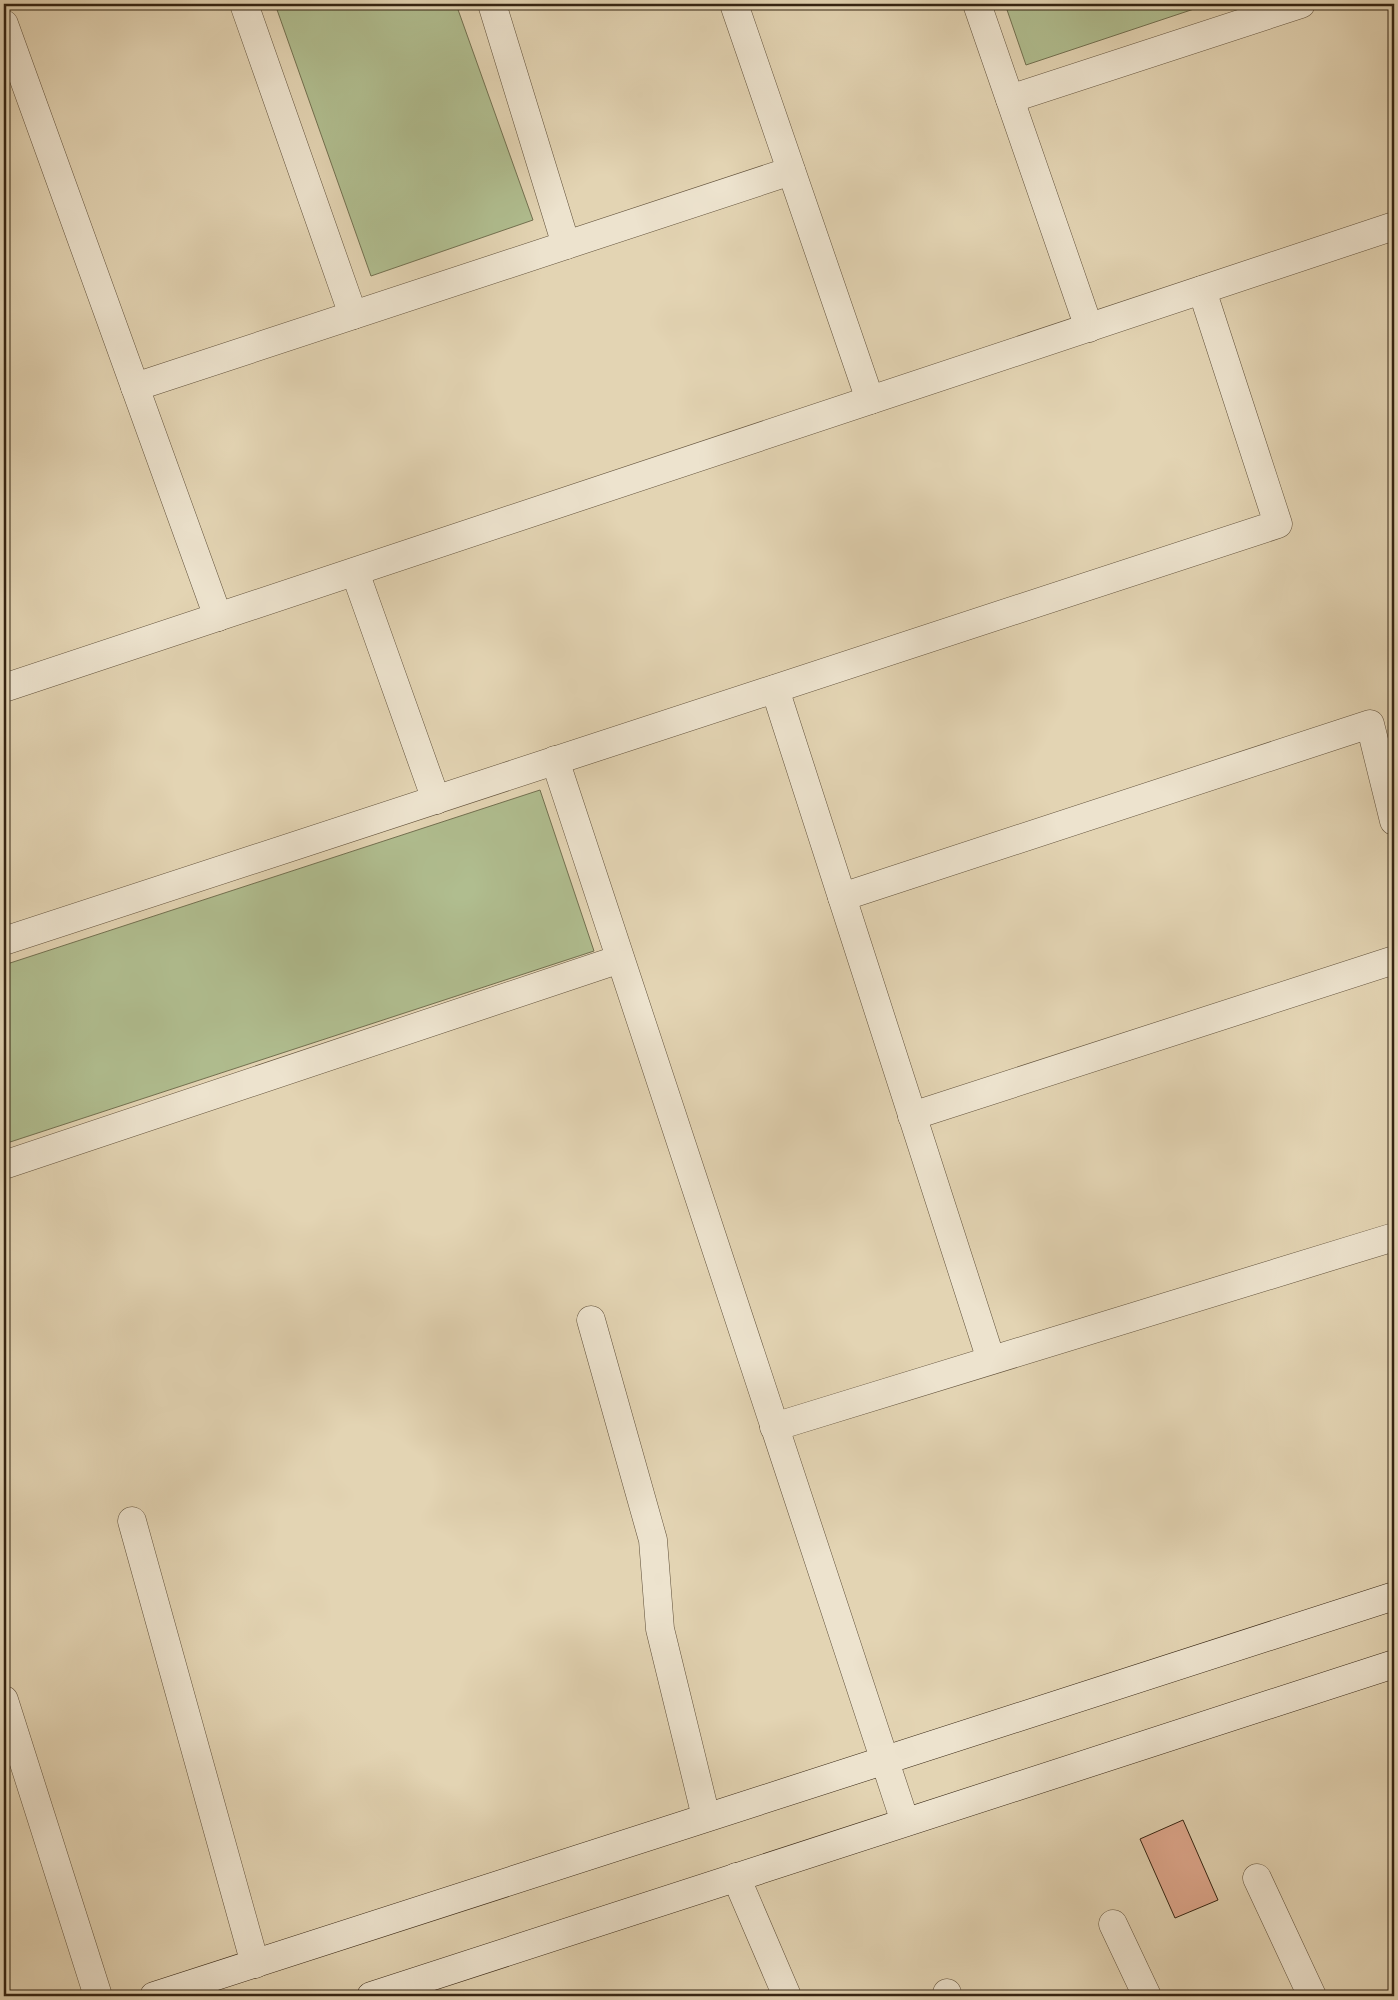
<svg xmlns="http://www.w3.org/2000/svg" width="1398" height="2000" font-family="'IM FELL Double Pica',serif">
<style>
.green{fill:#b0bd8f;stroke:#727050}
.building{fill:#e0a98f;stroke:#352412}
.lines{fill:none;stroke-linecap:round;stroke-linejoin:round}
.street-casing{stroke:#60503a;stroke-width:29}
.secondary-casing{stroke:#352412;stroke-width:29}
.street{stroke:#ede3ce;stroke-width:28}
.secondary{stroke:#ede3ce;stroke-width:28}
</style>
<rect width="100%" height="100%" fill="#e3d4b3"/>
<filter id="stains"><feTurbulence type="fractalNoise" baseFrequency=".004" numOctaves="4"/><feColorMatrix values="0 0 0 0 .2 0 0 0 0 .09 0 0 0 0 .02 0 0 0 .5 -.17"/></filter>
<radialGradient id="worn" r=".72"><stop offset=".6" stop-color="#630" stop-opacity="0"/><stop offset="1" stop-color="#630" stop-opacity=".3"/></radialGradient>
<g class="green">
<path d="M275,4H456L533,220L371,276Z"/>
<path d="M1005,4H1209L1026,65Z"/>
<path d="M540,790L594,951L4,1144V965Z"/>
</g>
<path class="building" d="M1183,1820L1218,1900L1175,1918L1140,1839Z"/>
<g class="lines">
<defs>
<g id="street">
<path d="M244,4L353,315"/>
<path d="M492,4L566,245"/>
<path d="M734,4L870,400"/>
<path d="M977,4L1089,328"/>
<path d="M4,24L218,617"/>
<path d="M1010,99L1301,4"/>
<path d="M135,387L791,171"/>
<path d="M355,572L436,800"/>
<path d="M4,688L1394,226"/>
<path d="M775,689L991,1360"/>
<path d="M555,760L905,1822"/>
<path d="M842,897L1370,724L1394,821"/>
<path d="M4,941L1278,524L1202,290"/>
<path d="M912,1116L1394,960"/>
<path d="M4,1165L620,959"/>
<path d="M591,1320L653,1540L660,1629L706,1817"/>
<path d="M774,1427L1394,1237"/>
<path d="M132,1521L255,1964"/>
<path d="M4,1700L98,1996"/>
<path d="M736,1877L787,1996"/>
<path d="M1257,1878L1312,1996"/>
<path d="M1113,1924L1147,1996"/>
<path d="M947,1993L948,1996"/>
</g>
<g id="secondary">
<path d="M154,1996L1394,1596"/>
<path d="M371,1996L1394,1664"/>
</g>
</defs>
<use href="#street" class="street-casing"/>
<use href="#secondary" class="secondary-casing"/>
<use href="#street" class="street"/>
<use href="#secondary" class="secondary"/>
</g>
<rect width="1398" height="2000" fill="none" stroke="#e3d4b3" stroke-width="20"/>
<rect x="5" y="5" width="1388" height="1990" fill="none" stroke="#352412" stroke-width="2.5"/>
<rect x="10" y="10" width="1378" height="1980" fill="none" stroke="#352412"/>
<rect width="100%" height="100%" filter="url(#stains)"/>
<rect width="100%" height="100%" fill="url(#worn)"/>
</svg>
